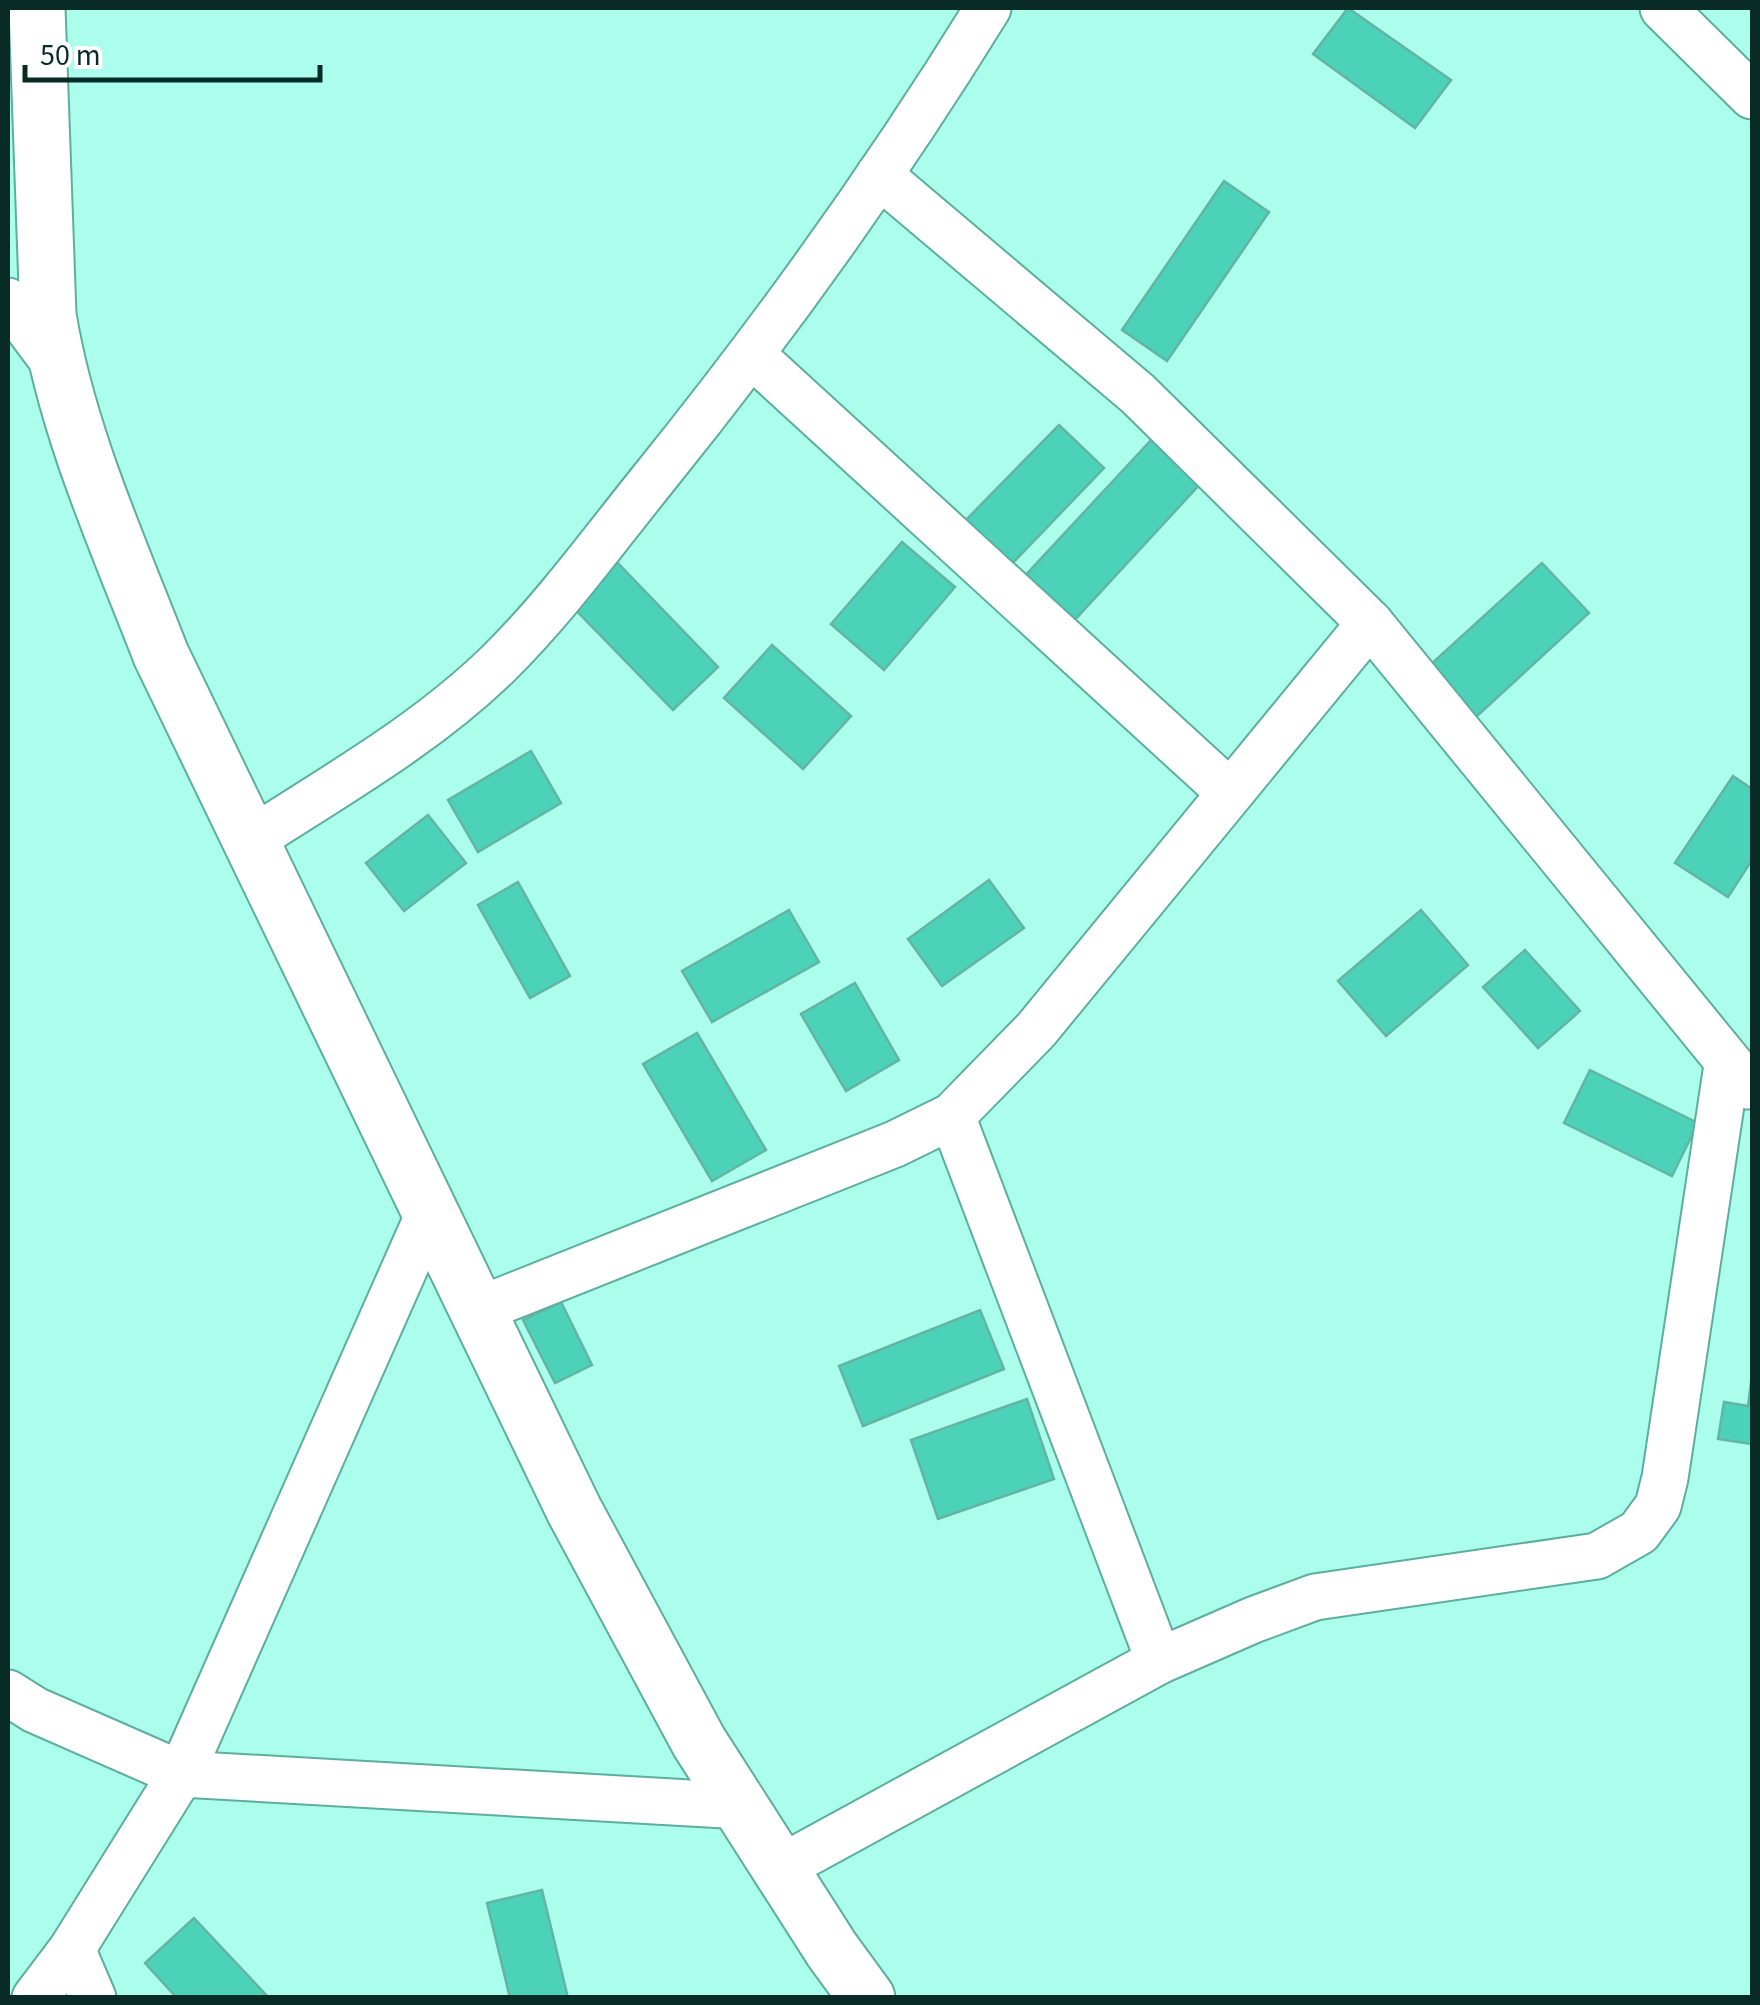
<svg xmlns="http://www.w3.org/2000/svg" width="1760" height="2005" font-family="'Source Sans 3',sans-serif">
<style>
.building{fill:#4dd2ba;stroke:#63b4a3;stroke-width:2.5}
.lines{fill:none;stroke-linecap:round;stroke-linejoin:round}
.minor-casing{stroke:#5dae9d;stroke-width:49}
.tertiary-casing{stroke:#5dae9d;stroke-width:59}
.minor{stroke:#fff;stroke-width:45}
.tertiary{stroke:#fff;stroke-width:55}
</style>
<rect width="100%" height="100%" fill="#acfeec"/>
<g class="building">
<path d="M1348,8L1451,80L1415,128L1313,54Z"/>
<path d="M1224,181L1269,212L1167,361L1122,330Z"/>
<path d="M1059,425L1104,468L1008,568L962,524Z"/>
<path d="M1153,438L1202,482L1071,624L1022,579Z"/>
<path d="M902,542L955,587L884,670L831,624Z"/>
<path d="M613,558L718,667L673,710L567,601Z"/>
<path d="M1542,563L1589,613L1476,717L1429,666Z"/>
<path d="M772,645L851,716L803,769L724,698Z"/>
<path d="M531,751L561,803L478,852L448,800Z"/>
<path d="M1733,776L1752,789V860L1728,897L1675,863Z"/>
<path d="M428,815L466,863L404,911L366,863Z"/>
<path d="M989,880L1024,928L942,986L908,939Z"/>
<path d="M518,882L570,976L530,998L478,905Z"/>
<path d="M789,910L819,962L712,1022L682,971Z"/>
<path d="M1421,910L1468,965L1386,1036L1338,981Z"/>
<path d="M1525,950L1580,1011L1538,1048L1483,987Z"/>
<path d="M855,983L899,1060L846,1091L801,1014Z"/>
<path d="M697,1033L766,1150L712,1181L643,1064Z"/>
<path d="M1590,1070L1698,1123L1672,1176L1564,1123Z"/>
<path d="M561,1302L592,1365L555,1383L523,1320Z"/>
<path d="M980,1310L1004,1369L863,1426L839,1366Z"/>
<path d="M1752,1375V1444L1718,1439L1724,1402L1748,1406Z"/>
<path d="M1027,1399L1054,1479L938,1519L911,1440Z"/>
<path d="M542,1890L568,1998H510L487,1903Z"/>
<path d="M194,1918L269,1998H177L145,1963Z"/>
</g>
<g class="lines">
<defs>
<g id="minor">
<path d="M1663,8L1752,96"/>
<path d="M879,175L1138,394L1370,623L1748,1086"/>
<path d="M8,301L56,365"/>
<path d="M752,355L1228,791"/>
<path d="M251,840C336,785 425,735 498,664C555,608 604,540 654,478C775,328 887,172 988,8"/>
<path d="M952,1116L1159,1661"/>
<path d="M478,1310L895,1144L952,1116L1036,1030L1370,623"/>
<path d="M8,1693L35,1710L181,1774L743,1806"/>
<path d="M782,1867L1159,1661L1253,1620L1315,1597L1597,1556L1639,1532L1658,1506L1665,1478L1727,1065"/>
<path d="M72,1949L93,1998"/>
<path d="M35,1998L72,1949L181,1774L430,1211"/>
</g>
<path id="tertiary" d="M37,8L48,315C67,432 118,544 161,655L574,1510L699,1742L832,1950L867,1998"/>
</defs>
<use href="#minor" class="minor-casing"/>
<use href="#tertiary" class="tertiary-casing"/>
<use href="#minor" class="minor"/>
<use href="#tertiary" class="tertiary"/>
</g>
<rect width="1760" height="2005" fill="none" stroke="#082c25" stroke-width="20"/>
<path d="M25 65v15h295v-15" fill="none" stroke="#082c25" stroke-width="5"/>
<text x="40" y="65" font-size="30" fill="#082c25" stroke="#ffffff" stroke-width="8" paint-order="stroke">50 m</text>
</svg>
